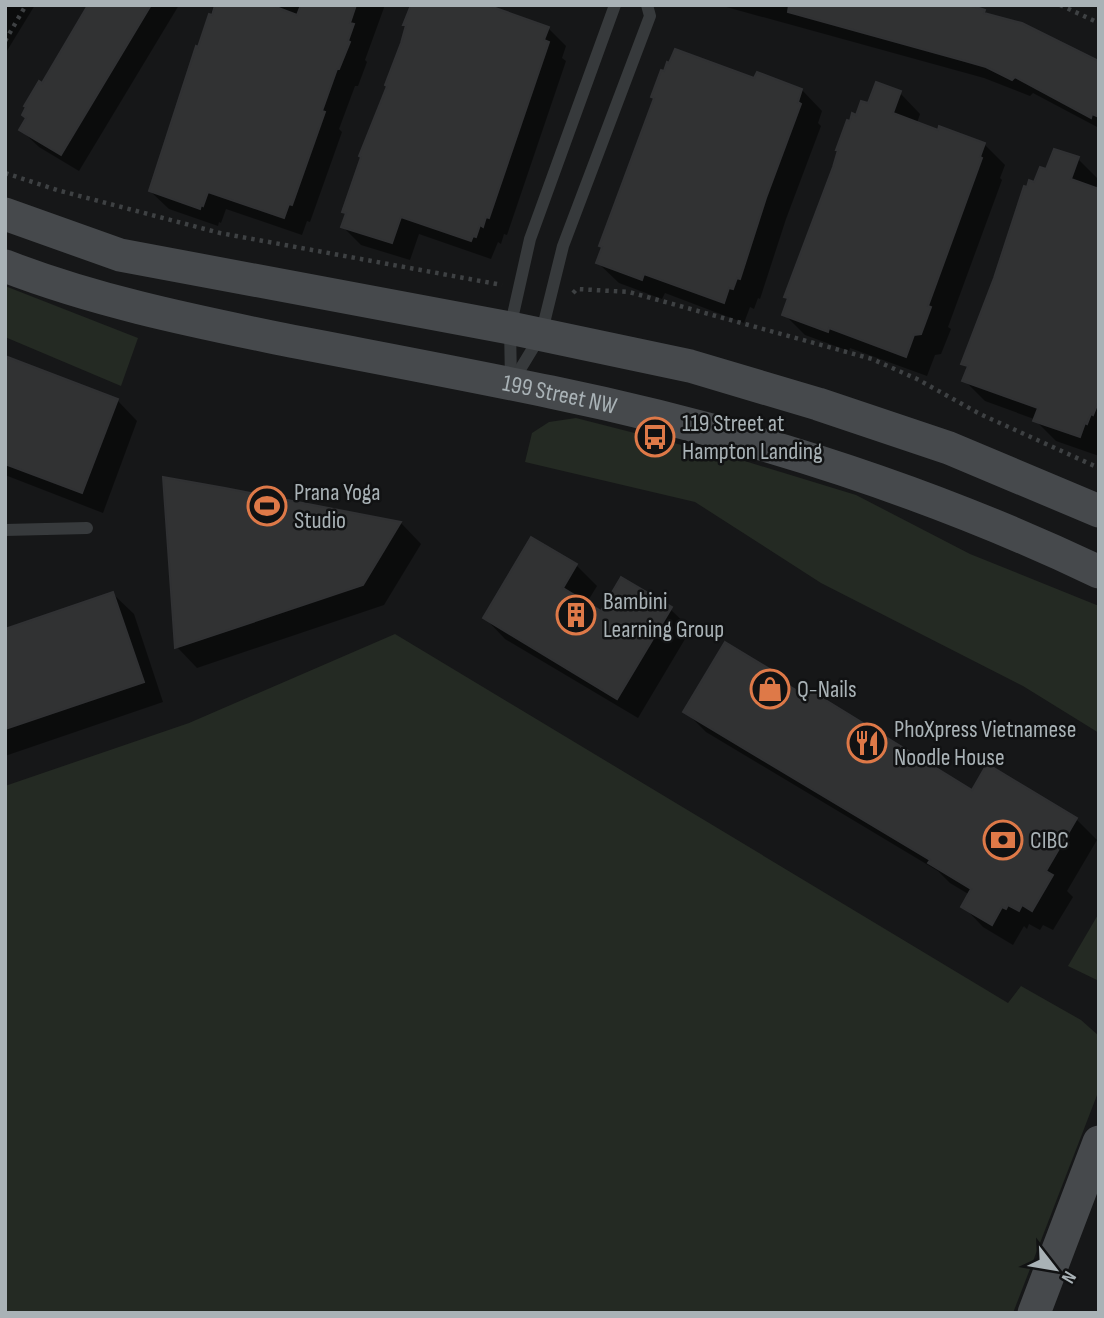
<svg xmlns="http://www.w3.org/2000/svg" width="1104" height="1318" font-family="'Sofia Sans Condensed',sans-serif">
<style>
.green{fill:#242a23}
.shadow{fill:#0007}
.building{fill:#313233;stroke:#303133;stroke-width:2}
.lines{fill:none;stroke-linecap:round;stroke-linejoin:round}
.path{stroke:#3e4143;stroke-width:4.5;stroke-dasharray:3.5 5;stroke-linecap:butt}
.service{stroke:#373a3c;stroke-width:12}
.secondary{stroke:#46494c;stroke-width:33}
.labels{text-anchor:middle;stroke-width:5;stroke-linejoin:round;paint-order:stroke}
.street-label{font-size:24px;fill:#a9b2b6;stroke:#111213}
.poi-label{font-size:24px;fill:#a9b2b6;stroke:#111213;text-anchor:start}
</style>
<rect width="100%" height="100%" fill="#161718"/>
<g class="green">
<path d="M5,286L138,338L121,386L5,337Z"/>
<path d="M576,418L748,462L856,495L970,554L1099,606V733L1023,686L821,583L695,502L525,462L532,433L549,422Z"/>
<path d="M395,634L1008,1003L1021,986L1081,1020L1099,1036V1090L1013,1313H5V786L189,723Z"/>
<path d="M1099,913V981L1068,966Z"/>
</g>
<g class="shadow">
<path d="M5,5H35L5,54Z"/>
<path d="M90,5H179L79,171L39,147L21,130L42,85Z"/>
<path d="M214,5H385L365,60L367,62L358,86H355L339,129L342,132L310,222L307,221L302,235L226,209L221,223L219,222L218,226L169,209L150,191L167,136Z"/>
<path d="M719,5H963L984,11L990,17L1099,63V128L1033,93L1030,96L984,78Z"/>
<path d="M548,28L566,46L562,58L566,61L507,235L504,234L501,244L498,242L491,259L419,234L410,260L361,245L343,227L347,215L344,212L363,158L361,156L369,130L372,131Z"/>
<path d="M756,81L802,90L822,111L818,123L821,126L786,219L760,299L758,298L754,309L750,307L744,323L665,293L662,299L619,283L598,263Z"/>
<path d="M900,93L920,114L917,123L984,144L1005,165L1000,178L1002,180L948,327L951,329L941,354L935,355L927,376L850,348L849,351L805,335L784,314L857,117L869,106Z"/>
<path d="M1078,159L1099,180L1093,194L1099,200V456L1056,441L1034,419L985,401L964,380L969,369L963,363L1035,184L1048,171Z"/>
<path d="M5,358L117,400L137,421L103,513L5,475Z"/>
<path d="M165,479L401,523L421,544L384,605L197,668L177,647Z"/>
<path d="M576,565L597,586L586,604L602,613L670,609L691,629L638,718L505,639L485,618Z"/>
<path d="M113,594L134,614L163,702L5,756V630Z"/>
<path d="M726,645L770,672L783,684L972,792L1076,819L1097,840L1067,891L1073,897L1053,930L1043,925L1040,930L1029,924L1027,929L1024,926L1013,945L983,927L963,906L970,895L950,883L938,871L706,732L686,712Z"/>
</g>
<g class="building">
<path d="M88,5H151L61,155L19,130L26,118L22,115L26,107L24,106L39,81L42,83Z"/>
<path d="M215,5H271L297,15L301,5H356L350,23L354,24L348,41L350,42L339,69H337L322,111L325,112L292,205L289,204L284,218L208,192L203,206L201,205L200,209L149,191L196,46L198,47L209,14L212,15Z"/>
<path d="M411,5H487L549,27L544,40L549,42L489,218L486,217L483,227L480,225L476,237L473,236L471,241L401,217L392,243L341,227L346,213L342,212L361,157L359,156L387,86L385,85L401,43L406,25H403Z"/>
<path d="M789,5H970L985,10L984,13L1022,23L1099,61V117L1092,114L1091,118L1015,77L1012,80L986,67L965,61L788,12Z"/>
<path d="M675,49L754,78L757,72L802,89L798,102L801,104L766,198L740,279L737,278L733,289L729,288L724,303L644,274L642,280L596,263L602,247L599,246L654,98L651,97L661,70L664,71L667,62L669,63Z"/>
<path d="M876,82L901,91L893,113L938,130L939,126L985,143L980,157L982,158L928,306L931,307L921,334L914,335L906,357L829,328L828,332L782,315L788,298L784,297L833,167L838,150H836L847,120L850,121L852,113L856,115L861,101L868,103Z"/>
<path d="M1054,149L1079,157L1071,179L1099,189V400L1093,415L1091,414L1087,424L1085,423L1080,437L1033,421L1038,408L962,381L968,366L961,364L994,278L1024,186L1027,187L1029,180L1034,182L1040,167L1046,169Z"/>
<path d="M5,356L118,399L82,493L5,464Z"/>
<path d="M163,477L225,488L401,522L363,585L175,648Z"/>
<path d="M531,537L577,564L563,588L601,611L621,577L672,607L617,699L483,618Z"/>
<path d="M113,592L144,682L5,729V629Z"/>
<path d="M725,642L771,670L769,674L806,696L809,690L972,790L987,764L1077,818L1046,871L1053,875L1032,911L1022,905L1019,911L1008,905L1006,909L1002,907L992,925L961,907L971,889L928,863L930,860L683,712Z"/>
</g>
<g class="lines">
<g class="path">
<path d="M1060,5L1099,23"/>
<path d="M5,41L26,5"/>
<path d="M5,173L57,190L220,233L502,285"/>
<path d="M573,293L577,289L629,292L872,359L917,379L980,414L1099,468"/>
</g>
<g class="service">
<path d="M511,381L510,328L530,239L615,5"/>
<path d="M513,381L541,335L563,246L650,16L647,5"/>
<path d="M5,530L87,528"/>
</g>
<g class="secondary">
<path d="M5,214L120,255L510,328L690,366L818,404L949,448L1099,511"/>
<path id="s1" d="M5,266C93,300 184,319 276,338C368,356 460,373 551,392C740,431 925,489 1099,572"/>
<path d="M1034,1313L1099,1142"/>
</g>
</g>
<defs>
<symbol id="bus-ring" viewBox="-11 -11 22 22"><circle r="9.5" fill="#111213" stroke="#de7948" stroke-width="1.5"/><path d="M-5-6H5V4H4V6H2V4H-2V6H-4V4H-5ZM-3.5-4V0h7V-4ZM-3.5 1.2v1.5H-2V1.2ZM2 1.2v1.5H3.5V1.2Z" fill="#de7948"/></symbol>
<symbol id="stadium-ring" viewBox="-11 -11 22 22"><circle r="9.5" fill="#111213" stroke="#de7948" stroke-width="1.5"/><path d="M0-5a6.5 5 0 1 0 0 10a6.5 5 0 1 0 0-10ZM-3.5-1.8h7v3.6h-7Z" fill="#de7948"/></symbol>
<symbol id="building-ring" viewBox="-11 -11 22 22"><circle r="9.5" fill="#111213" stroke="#de7948" stroke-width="1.5"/><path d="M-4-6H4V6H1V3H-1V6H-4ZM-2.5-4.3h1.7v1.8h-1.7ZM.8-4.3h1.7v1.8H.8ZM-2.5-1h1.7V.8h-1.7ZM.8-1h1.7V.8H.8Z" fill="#de7948"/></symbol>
<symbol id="shop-ring" viewBox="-11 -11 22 22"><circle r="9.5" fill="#111213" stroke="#de7948" stroke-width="1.5"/><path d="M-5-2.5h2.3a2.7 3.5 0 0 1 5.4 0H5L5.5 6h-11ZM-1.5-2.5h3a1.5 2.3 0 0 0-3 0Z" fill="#de7948"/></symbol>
<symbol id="restaurant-ring" viewBox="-11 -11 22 22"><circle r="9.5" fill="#111213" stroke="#de7948" stroke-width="1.5"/><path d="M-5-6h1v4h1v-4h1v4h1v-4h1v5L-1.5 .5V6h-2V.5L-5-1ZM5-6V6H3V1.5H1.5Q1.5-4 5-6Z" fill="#de7948"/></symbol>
<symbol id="bank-ring" viewBox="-11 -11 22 22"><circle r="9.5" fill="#111213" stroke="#de7948" stroke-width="1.5"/><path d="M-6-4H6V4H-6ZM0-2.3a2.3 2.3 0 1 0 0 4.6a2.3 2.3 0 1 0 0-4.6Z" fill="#de7948"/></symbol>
</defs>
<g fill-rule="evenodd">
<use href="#bus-ring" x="633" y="415" width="44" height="44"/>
<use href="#stadium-ring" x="245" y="484" width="44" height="44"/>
<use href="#building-ring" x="554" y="593" width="44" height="44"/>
<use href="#shop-ring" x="748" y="667" width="44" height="44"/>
<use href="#restaurant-ring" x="845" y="721" width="44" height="44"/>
<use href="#bank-ring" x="981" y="818" width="44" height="44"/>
</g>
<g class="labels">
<g class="street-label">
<text dy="8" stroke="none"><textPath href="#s1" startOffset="570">199 Street NW</textPath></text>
</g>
<g class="poi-label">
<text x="682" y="431">119 Street at<tspan x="682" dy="28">Hampton Landing</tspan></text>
<text x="294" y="500">Prana Yoga<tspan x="294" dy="28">Studio</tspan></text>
<text x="603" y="609">Bambini<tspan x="603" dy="28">Learning Group</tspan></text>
<text x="797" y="697">Q-Nails</text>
<text x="894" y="737">PhoXpress Vietnamese<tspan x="894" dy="28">Noodle House</tspan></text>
<text x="1030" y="848">CIBC</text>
</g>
</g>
<rect width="1104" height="1318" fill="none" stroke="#a9b2b6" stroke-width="14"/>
<g transform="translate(1055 1269) rotate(121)" stroke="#111213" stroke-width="5" paint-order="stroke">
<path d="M0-5L12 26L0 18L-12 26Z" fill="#a9b2b6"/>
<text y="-10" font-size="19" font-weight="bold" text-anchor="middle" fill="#a9b2b6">N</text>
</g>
</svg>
